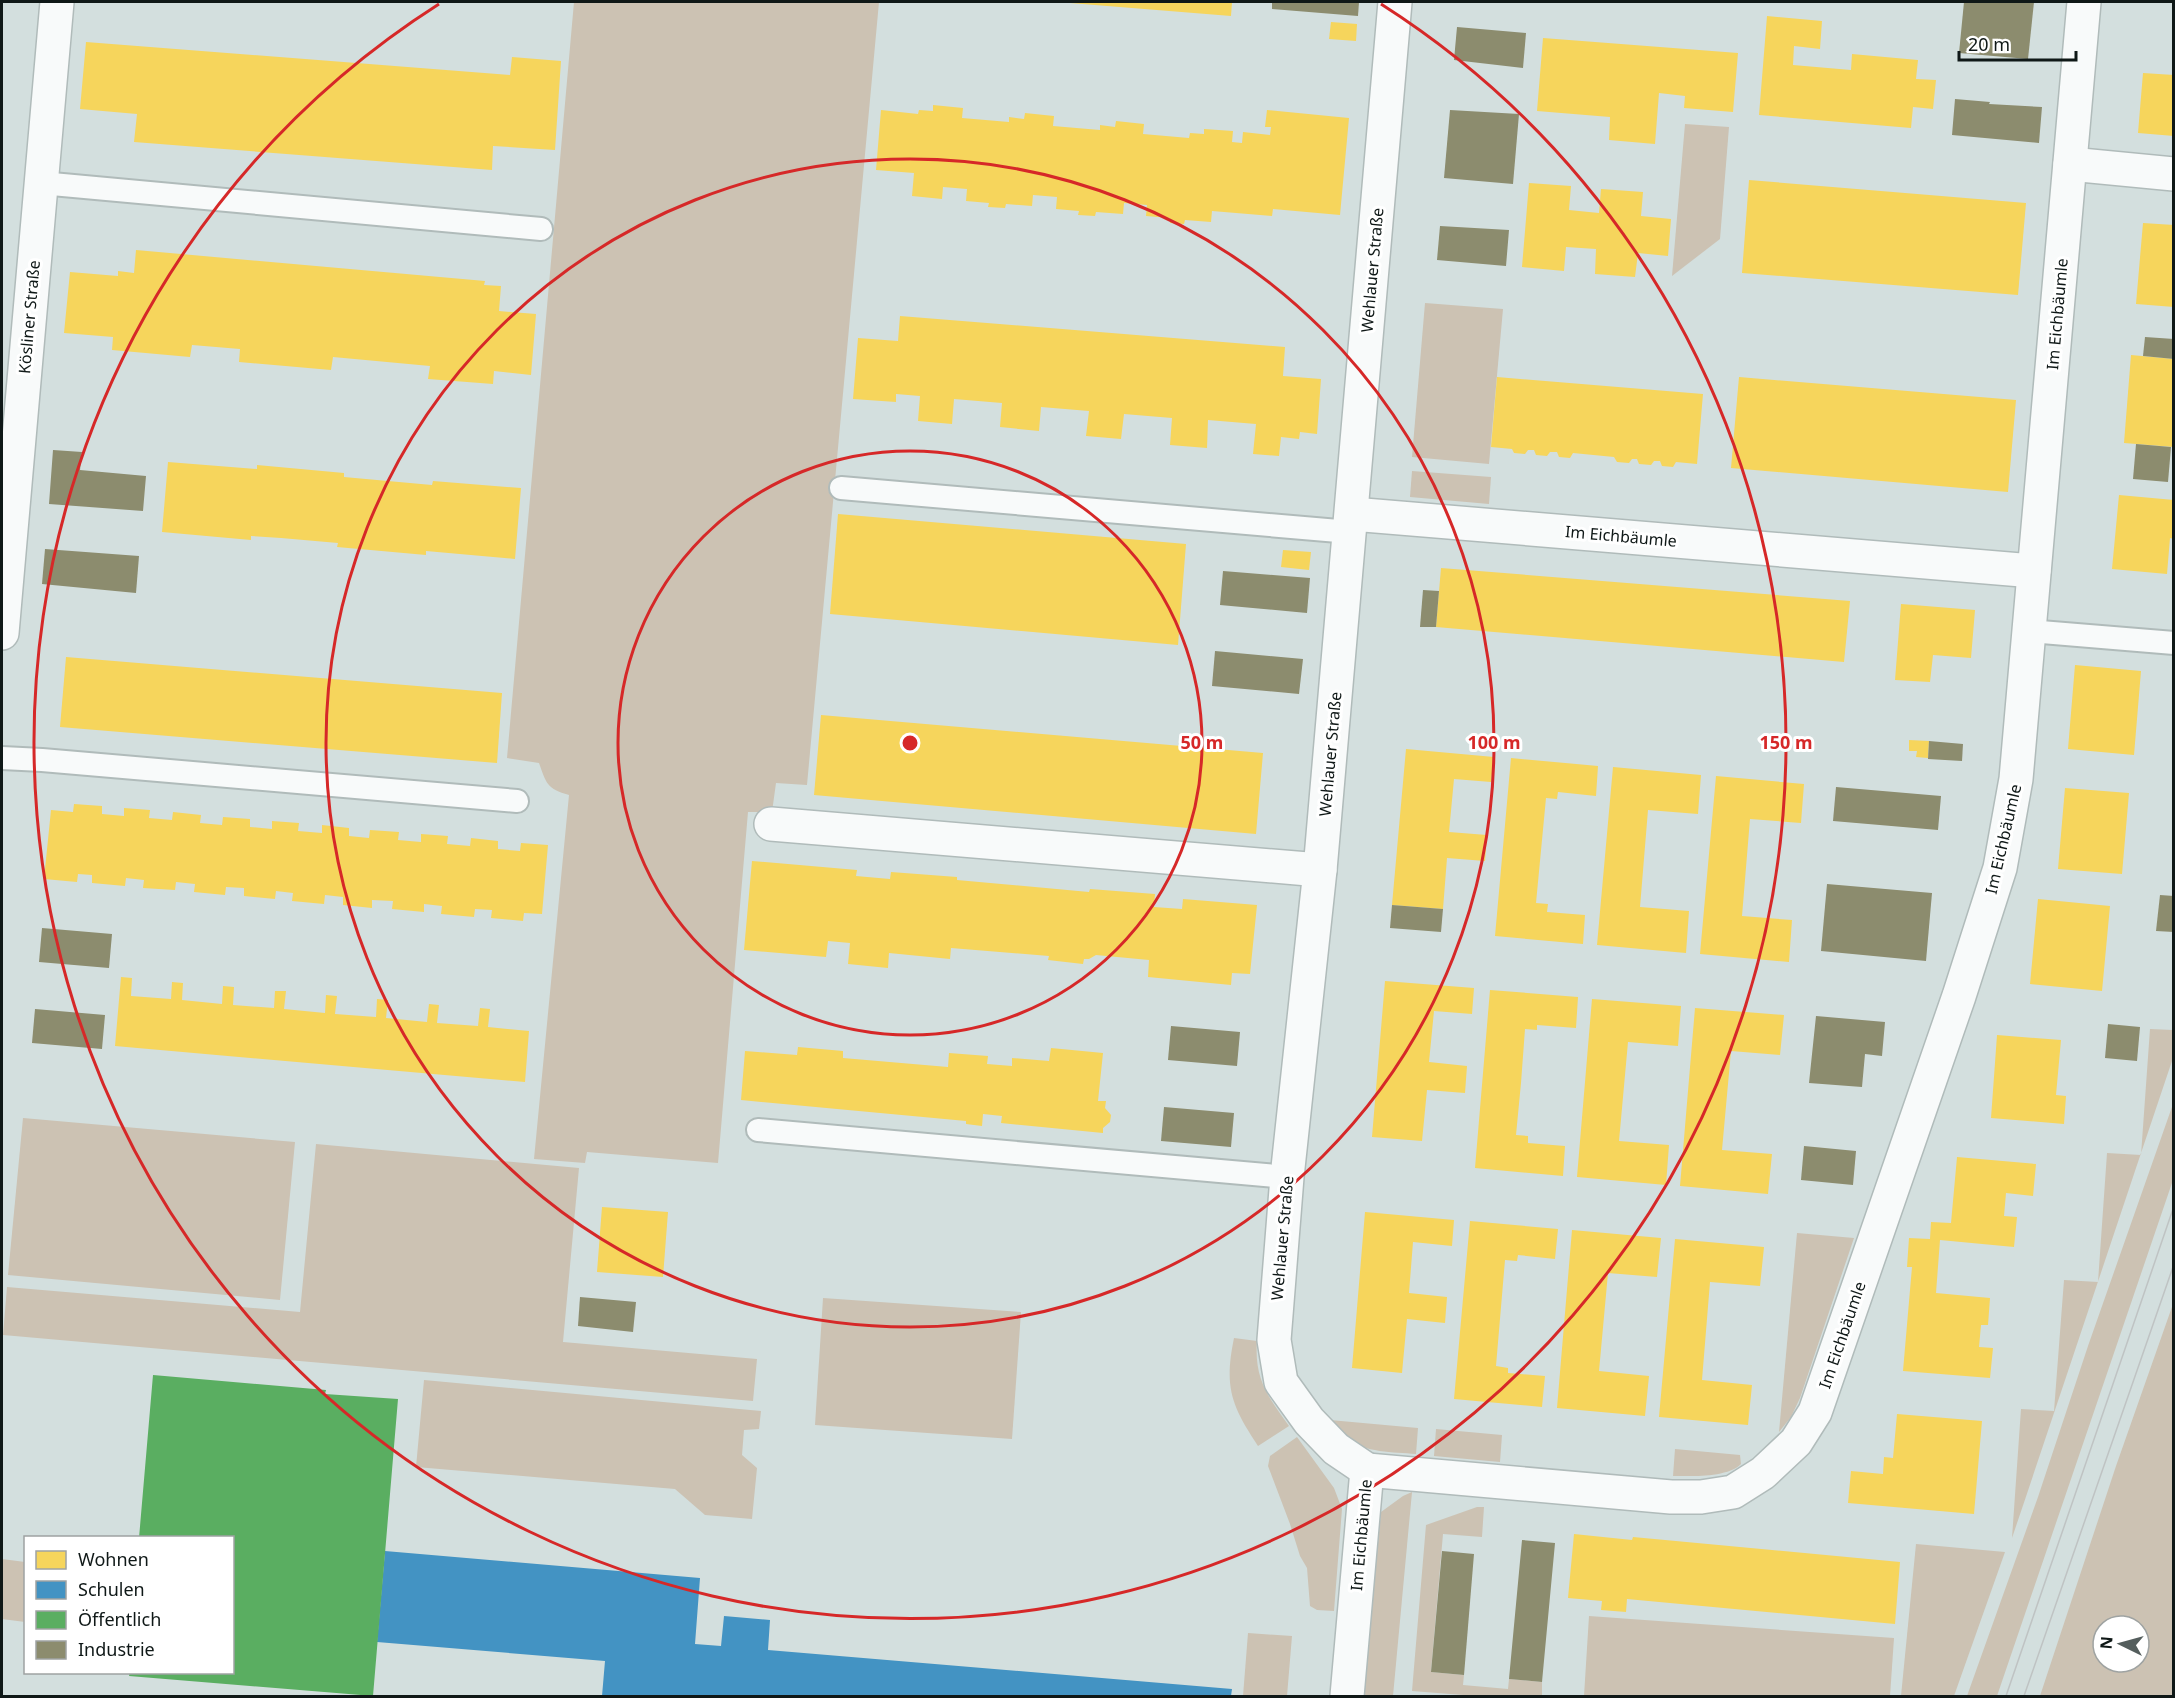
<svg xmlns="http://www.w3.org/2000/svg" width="2175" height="1698" font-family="'Noto Sans',sans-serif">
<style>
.green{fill:#ccc2b3;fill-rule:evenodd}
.homes{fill:#f6d55c}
.schools{fill:#4393c3}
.public{fill:#5aae61}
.industry{fill:#8c8c6e}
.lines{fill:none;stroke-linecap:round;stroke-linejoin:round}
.service-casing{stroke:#b0bbba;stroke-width:26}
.minor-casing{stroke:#b0bbba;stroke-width:36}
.service{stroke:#f8fafa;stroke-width:22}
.minor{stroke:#f8fafa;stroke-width:33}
.tram{stroke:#bfc3c3;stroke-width:1.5}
.ring{fill:none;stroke:#d62828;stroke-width:3}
.labels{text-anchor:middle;stroke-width:6;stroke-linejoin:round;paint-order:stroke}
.street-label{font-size:16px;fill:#0f1817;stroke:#fff}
.centre{fill:#d62828;stroke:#fff;stroke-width:3}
.ring-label{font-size:18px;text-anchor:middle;font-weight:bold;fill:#d62828;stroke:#fff;stroke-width:6;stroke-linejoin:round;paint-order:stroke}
</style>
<rect width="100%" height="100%" fill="#d3dfde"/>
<g class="green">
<path d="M574,2H879L807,785L776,783L772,812H748L718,1163L587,1152L585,1163L534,1159L569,795C547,789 546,783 539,763L507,758Z"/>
<path d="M1685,124L1729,127L1720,239L1672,276Z"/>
<path d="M1425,303L1503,309L1489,464L1412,457Z"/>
<path d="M1412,471L1491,477L1489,504L1410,497Z"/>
<path d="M2150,1029L2173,1030V1058C2119,1218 2066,1378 2012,1538L2021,1409L2054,1411L2064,1280L2098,1282L2107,1153L2141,1155Z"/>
<path d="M2173,1104V1180L1997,1696H1967L2038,1497L2088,1346Z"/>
<path d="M23,1118L295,1142L280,1300L8,1275Z"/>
<path d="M316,1144L579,1168L563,1342L757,1359L753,1401L3,1335L7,1287L300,1312Z"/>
<path d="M1797,1233L1854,1238L1800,1398L1791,1417L1779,1432Z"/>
<path d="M823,1298L1021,1312L1012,1439L815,1425Z"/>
<path d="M2173,1304V1696H2040L2116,1466ZM2103,1626H2139V1662H2103Z"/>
<path d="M1234,1338L1257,1341C1254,1379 1268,1397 1289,1426L1258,1446C1231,1405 1224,1387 1234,1338Z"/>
<path d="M424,1380L761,1411L759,1429L744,1430L742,1455L757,1468L752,1519L705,1515L675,1489L416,1467Z"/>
<path d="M1330,1420L1418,1428L1416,1454C1393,1452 1365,1453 1346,1438C1340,1433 1335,1425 1330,1420Z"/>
<path d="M1436,1429L1502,1435L1500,1462L1434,1456Z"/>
<path d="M1297,1437L1334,1488L1342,1509L1334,1611L1317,1610L1310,1606L1307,1568L1300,1556L1290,1524L1268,1466L1270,1456Z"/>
<path d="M1675,1449L1740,1455L1741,1464C1727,1478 1691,1476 1673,1476Z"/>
<path d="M1412,1492L1393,1696H1363L1381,1512L1403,1496Z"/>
<path d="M1477,1507H1484L1482,1537L1443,1534L1431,1672L1464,1675L1463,1685L1508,1689L1509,1679L1542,1682V1696H1476L1412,1691L1426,1525Z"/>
<path d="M1916,1544L2005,1552L1954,1696H1901Z"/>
<path d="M2,1559L25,1562V1622L2,1619Z"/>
<path d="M1589,1616L1894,1638L1890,1696H1584Z"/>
<path d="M1248,1633L1292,1636L1287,1696H1243Z"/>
</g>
<g class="homes">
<path d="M1070,2H1232L1231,16L1070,3Z"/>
<path d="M1767,16L1822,21L1820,49L1794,46L1793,65L1851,70L1852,54L1918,60L1916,79L1936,80L1933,109L1913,107L1911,128L1759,115Z"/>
<path d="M1331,22L1357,24L1356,41L1329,39Z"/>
<path d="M1543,38L1738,53L1733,112L1684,108L1685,96L1659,93L1655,144L1609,140L1610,117L1537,111Z"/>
<path d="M86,42L510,75L512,57L561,61L555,150L493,146L492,170L134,142L137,114L80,109Z"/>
<path d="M2143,73L2174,75V136L2138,133Z"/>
<path d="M933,105L963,108L962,118L1009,122V117L1024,119L1025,113L1054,116L1053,126L1100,130V125L1115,127L1116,121L1144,124L1143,134L1189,138L1190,133L1204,134V129L1233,131L1232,142L1242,143L1243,132L1270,135L1271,127H1265L1267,110L1349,118L1340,215L1273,209L1272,216L1212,211L1211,222L1185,220L1184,224L1170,223V218L1146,216L1147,205L1124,203L1123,214L1096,212L1095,216L1078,215L1079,211L1056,209L1057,197L1033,195L1032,206L1006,204L1005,208L988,207L989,203L966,201L967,189L943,187L942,199L912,196L914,173L876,170L881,110L918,114L919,110L933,111Z"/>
<path d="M1749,180L2026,203L2018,295L1742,273Z"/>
<path d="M1529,183L1571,186L1569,210L1599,213L1601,189L1643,192L1641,216L1671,219L1668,256L1638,253L1635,277L1595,274L1596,249L1566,247L1564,271L1522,267Z"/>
<path d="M2143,223L2174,225V307L2136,304Z"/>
<path d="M136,250L485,281L484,285L501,286L499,311L536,314L531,375L494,371L493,384L428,379L430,366L333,357L331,370L239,362L240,349L192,345L190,357L112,350L113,337L64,333L70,272L118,276V271L134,273Z"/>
<path d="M900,316L1285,347L1283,376L1321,379L1317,434L1300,432L1299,439L1281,437L1279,456L1253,454L1256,424L1208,420L1207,448L1170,445L1172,418L1124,414L1121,439L1086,436L1089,411L1041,407L1039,431L1000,427L1002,403L954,399L952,424L918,421L920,396L896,394V402L853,399L858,338L898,341Z"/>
<path d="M2131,355L2174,359V447L2124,443Z"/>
<path d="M1497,377L1703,394L1697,464L1676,462L1673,467L1662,466L1660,461H1654L1651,465L1639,464L1637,459H1632L1629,463L1617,462L1614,457L1573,453L1570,458L1559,457L1557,452H1550L1547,456L1536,455L1534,450H1528L1525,454L1514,453L1512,449L1491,447Z"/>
<path d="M1739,377L2016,400L2008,492L1731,468Z"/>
<path d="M168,462L257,469V465L344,473V477L432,485L433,481L521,488L515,559L426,551V555L337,547L338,543L281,538L251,536V540L162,532Z"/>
<path d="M2119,495L2174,500V539L2170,538L2167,574L2112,569Z"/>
<path d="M838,514L1186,544L1178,645L830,614Z"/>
<path d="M1283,550L1311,552L1309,570L1281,567Z"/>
<path d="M1441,568L1850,601L1844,662L1436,627Z"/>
<path d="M1901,604L1975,610L1971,658L1933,655L1930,682L1895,680Z"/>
<path d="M66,657L502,693L497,763L60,727Z"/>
<path d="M2075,665L2141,671L2134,755L2068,749Z"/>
<path d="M821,715L1263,753L1256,834L814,795Z"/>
<path d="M1909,740L1929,741L1928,758L1916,757L1917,751H1909Z"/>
<path d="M1406,749L1494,757L1491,782L1454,779L1449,832L1487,835L1485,861L1447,858L1443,909L1392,905Z"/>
<path d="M1511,758L1598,766L1596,796L1558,792L1557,799L1546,798L1536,903L1548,904L1547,912L1585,915L1583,944L1495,936Z"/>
<path d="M1613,767L1701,775L1698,814L1648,810L1640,907L1689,911L1686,953L1597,945Z"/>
<path d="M1716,776L1804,784L1801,823L1750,819L1742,916L1792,920L1789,962L1700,954Z"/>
<path d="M2065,788L2129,793L2122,874L2058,869Z"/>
<path d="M74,804L102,806V814L124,816V808L150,810L149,818L172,820L173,812L201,815L200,823L222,825L223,817L250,819V827L272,829V821L299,823L298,831L322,833V825L349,828V836L369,838L370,830L399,832L398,840L421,842V834L448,836L447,844L470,846L471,838L498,841V849L520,851L521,843L548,845L542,914L524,913L523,921L491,918L492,910L475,909L474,917L441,914L442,906L424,904V912L392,909L393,901L372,900V908L343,905V897L325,895L324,904L292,901L293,893L276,891L275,899L244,896V888L226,887L225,895L194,892L195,884L176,882L175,890L143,888L144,880L126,878L125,886L92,883V875L78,874L77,882L44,879L51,810L73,812Z"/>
<path d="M752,861L857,870L856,876L890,879L891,872L957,877V880L1089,892L1090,889L1155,894L1154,907L1182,909L1183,899L1257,905L1250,974L1232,973L1231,985L1148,977L1149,960L1096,955L1089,959H1084L1083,964L1048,960L1049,956L951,948L950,959L889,953L888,968L848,964L850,943L828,941L826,957L744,950Z"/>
<path d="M2038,899L2110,906L2102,991L2030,984Z"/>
<path d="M121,977L132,978L131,996L171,999L172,982L183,983L182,1000L222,1004L223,986L234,987L233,1005L274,1008L275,991H286L284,1009L325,1013L326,995L337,996L335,1014L376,1017L377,999L388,1000L386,1018L427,1022L429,1004L439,1005L437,1023L478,1026L480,1008L490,1009L488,1027L529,1031L525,1082L115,1046Z"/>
<path d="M1385,981L1474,988L1472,1014L1434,1011L1429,1062L1467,1066L1465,1093L1427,1090L1422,1141L1372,1137Z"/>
<path d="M1490,990L1578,997L1576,1028L1537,1025V1030L1525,1029L1521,1083L1516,1135L1528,1136V1143L1565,1146L1563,1176L1475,1168Z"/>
<path d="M1592,999L1681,1006L1678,1046L1628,1042L1619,1141L1669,1145L1666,1185L1577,1177Z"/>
<path d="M1695,1008L1784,1015L1780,1055L1731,1051L1722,1150L1772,1154L1768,1194L1680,1186Z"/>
<path d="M1997,1035L2061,1040L2056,1095L2066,1096L2064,1124L1991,1118Z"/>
<path d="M798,1047L843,1051V1058L948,1067L949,1053L988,1056L987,1064L1012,1066V1058L1049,1061L1051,1048L1103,1053L1098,1101H1106L1105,1108L1111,1115L1110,1122L1103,1128V1133L1001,1123L1002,1116L983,1114L982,1126L966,1124V1121L741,1100L745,1051L797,1055Z"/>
<path d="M1957,1157L2036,1164L2033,1196L2006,1193L2004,1216L2017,1217L2014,1247L1940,1240L1936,1293L1990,1298L1988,1325H1981L1979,1347L1993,1348L1990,1378L1903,1371L1912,1267H1907L1909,1238L1930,1239L1931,1222L1951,1223Z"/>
<path d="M602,1207L668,1212L663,1277L597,1272Z"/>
<path d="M1365,1212L1454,1220L1452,1246L1413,1242L1409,1293L1447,1297L1445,1323L1407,1319L1402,1373L1352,1368Z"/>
<path d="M1470,1221L1558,1229L1555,1259L1518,1255L1517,1261L1505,1260L1496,1366L1508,1368V1373L1545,1376L1542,1407L1454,1399Z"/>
<path d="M1572,1230L1661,1238L1657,1277L1608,1273L1599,1371L1649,1376L1645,1416L1557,1408Z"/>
<path d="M1675,1239L1764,1247L1760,1286L1710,1282L1702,1380L1752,1385L1748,1425L1659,1417Z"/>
<path d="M1897,1414L1982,1421L1974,1514L1848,1503L1851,1471L1883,1474L1884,1457L1893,1458Z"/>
<path d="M1574,1534L1632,1540L1633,1537L1900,1562L1895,1624L1627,1599L1626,1612L1601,1610L1602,1601L1568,1598Z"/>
</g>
<path class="schools" d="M385,1551L700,1578L695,1644L721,1646L724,1616L770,1620L768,1650L1232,1689L1231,1696H602L605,1661L377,1642Z"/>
<path class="public" d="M153,1375L326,1390L325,1394L398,1399L373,1696L129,1676L130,1672H232V1538H139Z"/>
<g class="industry">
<path d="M1272,2H1359L1358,16L1272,9Z"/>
<path d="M1964,2H2034L2028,59L1959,53Z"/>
<path d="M1457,27L1526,33L1523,68L1454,60Z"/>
<path d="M1955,99L1990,102L1989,104L2042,107L2039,143L1952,135Z"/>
<path d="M1450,110L1519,114L1513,184L1444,178Z"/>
<path d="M1440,226L1509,230L1506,266L1437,260Z"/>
<path d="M2145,337L2174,339V359L2143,356Z"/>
<path d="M2136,444L2171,447L2168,482L2133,479Z"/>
<path d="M53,450L82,452L80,470L146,476L143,511L49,504Z"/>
<path d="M45,549L139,556L136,593L42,584Z"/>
<path d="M1223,571L1310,578L1307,613L1220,605Z"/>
<path d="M1423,590L1439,591L1436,627H1420Z"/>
<path d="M1215,651L1303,659L1299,694L1212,686Z"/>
<path d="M1929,741L1963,744L1962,761L1928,759Z"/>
<path d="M1836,787L1941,796L1938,830L1833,821Z"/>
<path d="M1827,884L1932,893L1926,961L1821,951Z"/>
<path d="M2160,895L2174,896V932L2156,931Z"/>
<path d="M1392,905L1443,909L1441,932L1390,928Z"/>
<path d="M42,928L112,934L109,968L39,962Z"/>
<path d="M35,1009L105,1015L102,1049L32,1043Z"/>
<path d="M1816,1016L1885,1022L1882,1056L1865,1054L1862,1087L1809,1083Z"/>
<path d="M2108,1024L2140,1027L2137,1061L2105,1058Z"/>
<path d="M1171,1026L1240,1032L1237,1066L1168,1060Z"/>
<path d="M1164,1107L1234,1113L1231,1147L1161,1141Z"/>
<path d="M1804,1146L1856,1151L1853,1185L1801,1180Z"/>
<path d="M580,1297L636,1302L633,1332L578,1326Z"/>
<path d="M1522,1540L1555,1543L1542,1682L1509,1679Z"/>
<path d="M1442,1551L1474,1554L1464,1675L1431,1672Z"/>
</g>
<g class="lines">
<defs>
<g id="service">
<path d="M41,183L541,229"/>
<path d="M841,488L1350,532"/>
<path d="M2029,631L2174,643"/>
<path d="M2,758L42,760L517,801"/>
<path d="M758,1130L1287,1177"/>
</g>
<g id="minor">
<path d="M2070,164L2174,174"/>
<path d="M1352,514L2034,571"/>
<path d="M2,633L57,2"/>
<path d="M771,824L1320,870"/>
<path d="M1367,1470L1336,1449L1309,1421L1281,1382L1274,1340L1287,1177L1320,870L1395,2"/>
<path d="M1347,1696L1367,1470L1671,1497H1701L1733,1492L1763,1473L1796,1442L1815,1412L1959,996L2000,868L2016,779L2084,2"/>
</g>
</defs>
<use href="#service" class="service-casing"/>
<use href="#minor" class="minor-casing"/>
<use href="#service" class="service"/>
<use href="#minor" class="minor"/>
<g class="tram">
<path d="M2006,1696L2174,1206"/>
<path d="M2024,1696L2174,1264"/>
</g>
</g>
<g class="ring">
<circle cx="910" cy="743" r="292"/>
<circle cx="910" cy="743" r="584"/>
<path d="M1381 4A876 876 0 1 1 439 4"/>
</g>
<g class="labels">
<g class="street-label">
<text transform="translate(1372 270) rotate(-85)" y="6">Wehlauer Straße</text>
<text transform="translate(2057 314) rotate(-85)" y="6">Im Eichbäumle</text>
<text transform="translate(29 317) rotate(-85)" y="6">Kösliner Straße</text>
<text transform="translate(1621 536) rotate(5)" y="6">Im Eichbäumle</text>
<text transform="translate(1330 754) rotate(-85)" y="6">Wehlauer Straße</text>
<text transform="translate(2003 839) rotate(-77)" y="6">Im Eichbäumle</text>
<text transform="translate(1282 1238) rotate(-85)" y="6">Wehlauer Straße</text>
<text transform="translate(1842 1335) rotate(-71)" y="6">Im Eichbäumle</text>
<text transform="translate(1361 1535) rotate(-85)" y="6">Im Eichbäumle</text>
</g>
</g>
<circle cx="910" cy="743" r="9" class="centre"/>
<g class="ring-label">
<text x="1202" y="749">50 m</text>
<text x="1494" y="749">100 m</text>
<text x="1786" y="749">150 m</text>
</g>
<rect width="2175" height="1698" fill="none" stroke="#0f1817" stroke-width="6"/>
<rect x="24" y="1536" width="210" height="138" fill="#ffffff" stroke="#9fa3a2" stroke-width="1.5"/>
<rect x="36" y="1551" width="30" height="18" fill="#f6d55c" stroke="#9fa3a2" stroke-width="1.5"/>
<text x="78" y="1566" font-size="18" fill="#0f1817">Wohnen</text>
<rect x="36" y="1581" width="30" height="18" fill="#4393c3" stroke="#9fa3a2" stroke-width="1.5"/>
<text x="78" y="1596" font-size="18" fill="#0f1817">Schulen</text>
<rect x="36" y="1611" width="30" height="18" fill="#5aae61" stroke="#9fa3a2" stroke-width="1.5"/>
<text x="78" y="1626" font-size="18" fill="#0f1817">Öffentlich</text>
<rect x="36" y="1641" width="30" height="18" fill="#8c8c6e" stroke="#9fa3a2" stroke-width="1.5"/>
<text x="78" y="1656" font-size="18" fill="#0f1817">Industrie</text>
<g transform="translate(2121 1644) rotate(275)"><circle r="28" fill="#ffffff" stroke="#9fa3a2" stroke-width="1.5"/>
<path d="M0-4.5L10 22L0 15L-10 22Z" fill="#545e5d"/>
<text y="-9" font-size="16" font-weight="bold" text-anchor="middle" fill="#0f1817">N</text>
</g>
<path d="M1959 51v9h117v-9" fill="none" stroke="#0f1817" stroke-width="3"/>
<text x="1968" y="51" font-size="18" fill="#0f1817" stroke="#ffffff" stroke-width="4.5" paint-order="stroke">20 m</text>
</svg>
